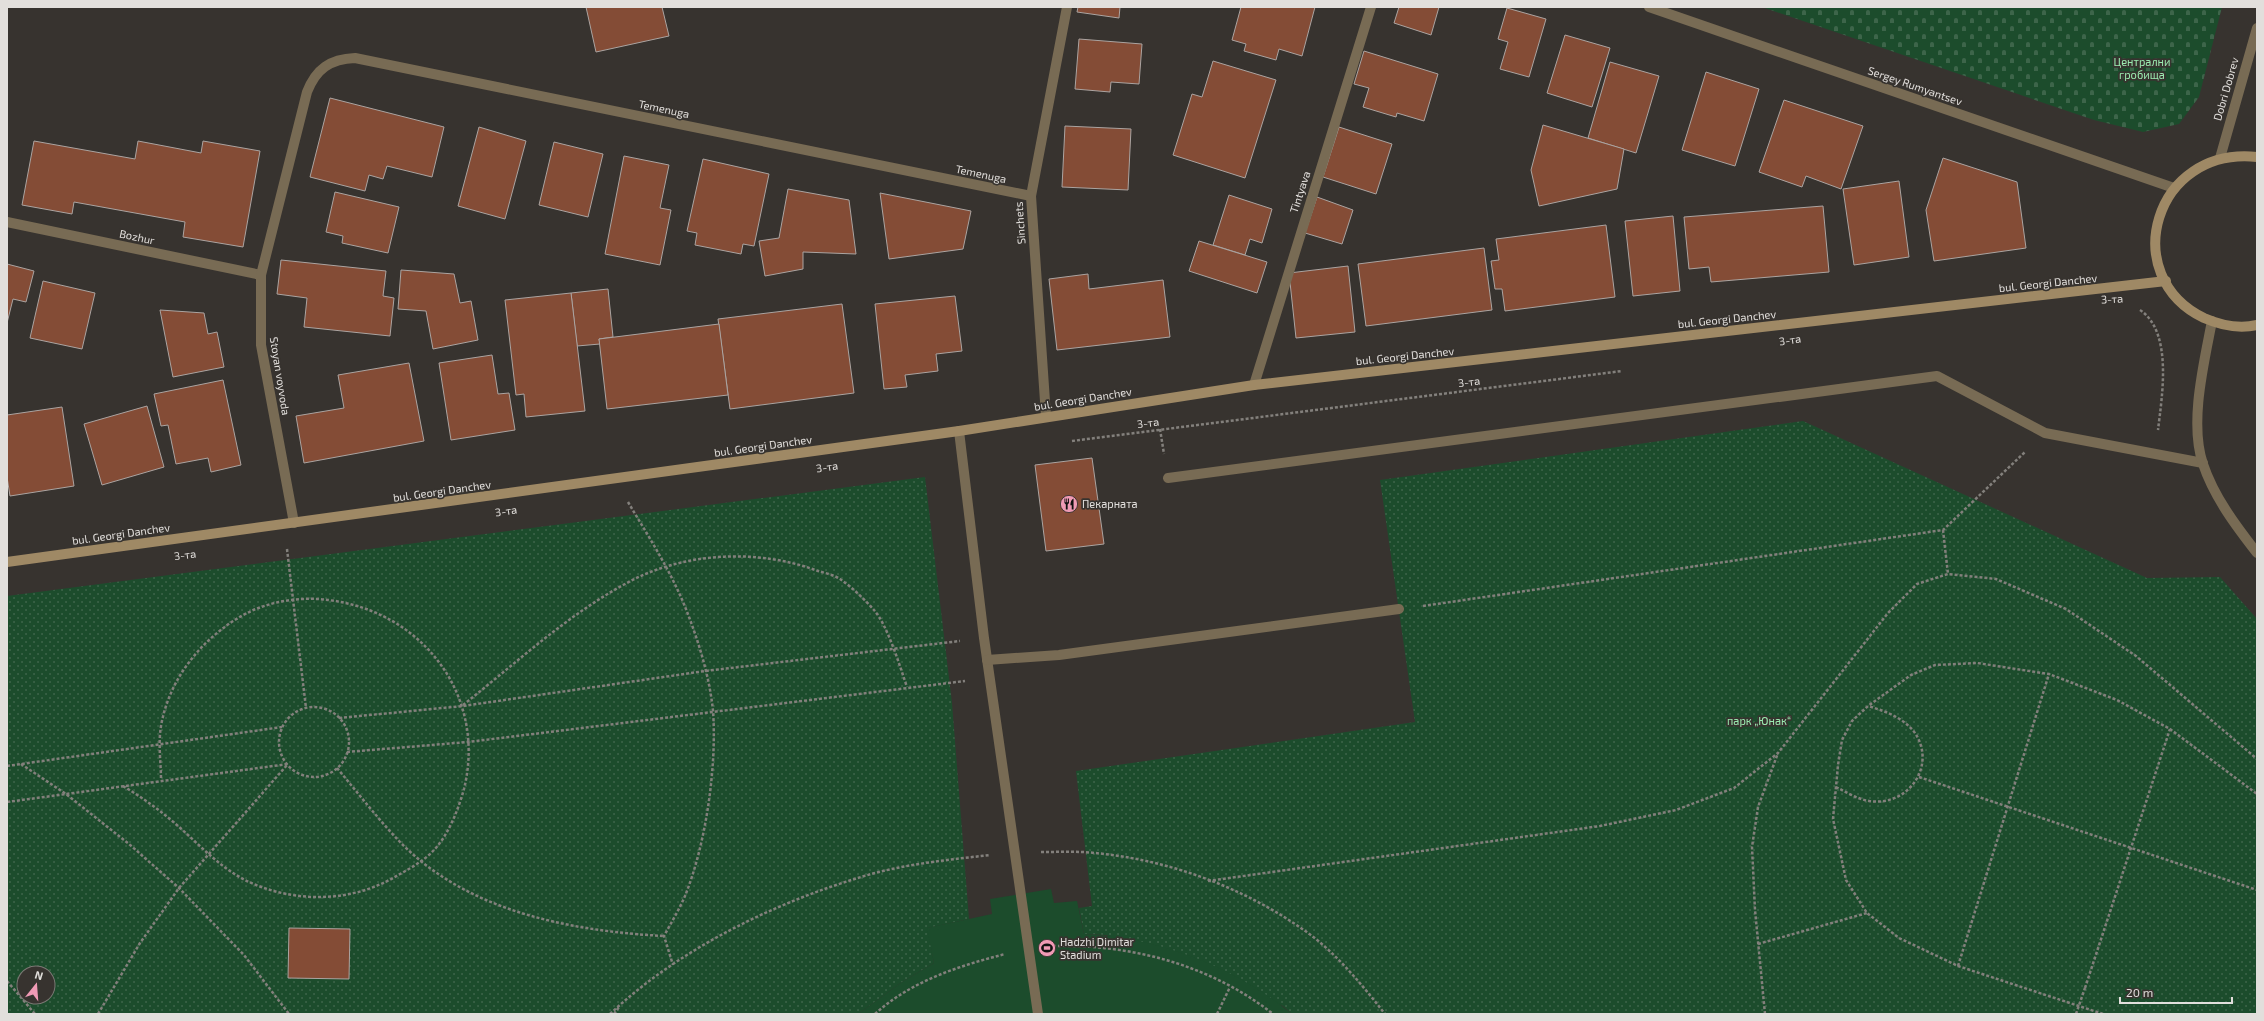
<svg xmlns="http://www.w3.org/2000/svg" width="2264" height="1021" font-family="'Exo 2',sans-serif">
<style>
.cemetery{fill:url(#cemetery-stones)}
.park{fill:url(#park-dots);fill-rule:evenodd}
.garden{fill:#1c4c2c}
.building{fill:#844c36;stroke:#aba4a1}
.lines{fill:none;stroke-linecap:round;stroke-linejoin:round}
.path{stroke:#83807c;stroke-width:2.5;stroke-dasharray:3 2;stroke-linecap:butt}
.lane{stroke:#786b54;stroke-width:10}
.street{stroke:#786b54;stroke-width:10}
.secondary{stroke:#9f8965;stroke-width:10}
.path-bridge{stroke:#83807c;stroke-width:2.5;stroke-dasharray:3 2;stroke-linecap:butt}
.labels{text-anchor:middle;stroke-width:3.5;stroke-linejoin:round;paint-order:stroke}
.park-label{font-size:11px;fill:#9bebb0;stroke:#37332f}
.street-label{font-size:11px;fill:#e2dfdc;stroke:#37332f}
.poi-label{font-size:11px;fill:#e2dfdc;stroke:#37332f;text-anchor:start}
</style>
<defs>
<pattern id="cemetery-stones" width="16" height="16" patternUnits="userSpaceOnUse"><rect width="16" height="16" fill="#1c4c2c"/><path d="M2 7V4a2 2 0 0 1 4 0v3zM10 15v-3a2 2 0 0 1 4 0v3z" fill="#3d654a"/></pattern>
<pattern id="park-dots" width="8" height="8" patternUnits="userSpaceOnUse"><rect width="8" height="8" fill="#1c4c2c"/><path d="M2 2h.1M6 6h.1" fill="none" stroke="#3d654a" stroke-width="1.8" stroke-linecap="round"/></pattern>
</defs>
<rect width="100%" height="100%" fill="#37332f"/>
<path class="cemetery" d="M1762,7H2222L2199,97L2179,124L2143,132L2094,120Z"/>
<g class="park">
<path d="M1803,421L2147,578L2220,577L2257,619V1014H1292L1283,1006L1106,935L1084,934L1079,908L1092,906L1076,771L1415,722L1380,480Z"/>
<path d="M925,477L952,703L969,919L928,928L934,963L902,982L858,1014H7V596ZM24,973H48V997H24Z"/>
</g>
<path class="garden" d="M1051,889L1054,903L1077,901L1084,934C1156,937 1236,967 1292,1014H858L902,982L934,963L927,928L992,914L990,899Z"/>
<g class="building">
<path d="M586,7H662L669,36L596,52Z"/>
<path d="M1078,7H1120L1119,18L1077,12Z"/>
<path d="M1241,7H1315L1302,56L1279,49L1276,60L1244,51L1246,44L1232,40Z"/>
<path d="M1399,7H1439L1431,35L1394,23Z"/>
<path d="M1507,8L1546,19L1529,77L1500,69L1508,42L1498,39Z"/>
<path d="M1565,35L1610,48L1592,107L1547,93Z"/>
<path d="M1079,39L1142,44L1139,84L1111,82L1110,92L1075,89Z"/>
<path d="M1364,51L1438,74L1424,121L1397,113L1396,117L1363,107L1369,88L1354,84Z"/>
<path d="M1213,61L1276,80L1245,178L1173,155L1192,94L1202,97Z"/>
<path d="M1610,62L1659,76L1636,153L1588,138Z"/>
<path d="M1706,72L1759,89L1735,166L1682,150Z"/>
<path d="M330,98L444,127L432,177L387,166L383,179L369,175L365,191L310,177Z"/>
<path d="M1784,100L1863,126L1841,189L1806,176L1802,187L1759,172Z"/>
<path d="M1543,125L1624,149L1617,189L1539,206L1531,170Z"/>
<path d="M1065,126L1131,129L1128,190L1062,187Z"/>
<path d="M479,127L526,141L505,219L458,206Z"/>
<path d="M1339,127L1392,144L1376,194L1323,177Z"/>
<path d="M34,141L135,159L138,141L201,153L203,141L260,151L243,247L183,237L185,222L74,202L72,214L22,205Z"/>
<path d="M554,142L603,154L588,217L539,205Z"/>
<path d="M624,156L669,165L660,208L671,210L660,265L605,254Z"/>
<path d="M1943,158L2017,182L2026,248L1934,261L1926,210Z"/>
<path d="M703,159L769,174L754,246L743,244L741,254L695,245L697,233L687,231Z"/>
<path d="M1899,181L1909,257L1854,265L1843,189Z"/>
<path d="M788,189L849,200L856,254L803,252V269L765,276L759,241L779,238Z"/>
<path d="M335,192L399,207L388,253L342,243L343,236L326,232Z"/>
<path d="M880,193L971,211L963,249L889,259Z"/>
<path d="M1229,195L1272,209L1262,243L1250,239L1245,255L1213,245Z"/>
<path d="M1317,197L1353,210L1342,244L1305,233Z"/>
<path d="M1823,206L1829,272L1711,282L1709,267L1689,269L1684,217Z"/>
<path d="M1673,216L1680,291L1633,296L1625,221Z"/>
<path d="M1606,225L1615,297L1505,311L1502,289H1495L1491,261L1499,260L1496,239Z"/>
<path d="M1199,241L1267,262L1257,293L1189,271Z"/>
<path d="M1484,248L1492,310L1366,326L1358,264Z"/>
<path d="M281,260L386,271L383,296L394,298L390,336L304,327L307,298L277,294Z"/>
<path d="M7,264L34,271L26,302L13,299L7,323Z"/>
<path d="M1348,266L1355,332L1296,338L1289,273Z"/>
<path d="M401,270L454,274L460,303L471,301L478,340L433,349L426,311L398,309Z"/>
<path d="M1088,274L1089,289L1163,280L1170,337L1057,350L1049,279Z"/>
<path d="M43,281L95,293L82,349L30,338Z"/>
<path d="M608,289L613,337L599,339L600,344L577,346L571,293Z"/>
<path d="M571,293L585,411L526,417L524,394L516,395L505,300Z"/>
<path d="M955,296L962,351L936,354L938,371L905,375L907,387L884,389L875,304Z"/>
<path d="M842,304L854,393L730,409L718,319Z"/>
<path d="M160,310L204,313L208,334L217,332L224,367L173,377Z"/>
<path d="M719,324L728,395L607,409L599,339Z"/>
<path d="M492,355L498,394L509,393L515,430L451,440L439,363Z"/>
<path d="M409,363L424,441L304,463L296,416L344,408L338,375Z"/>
<path d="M223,380L241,465L211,472L208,458L176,464L168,425L161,426L154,394Z"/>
<path d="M147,406L164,467L102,485L84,424Z"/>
<path d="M62,407L74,486L10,496L7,477V415Z"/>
<path d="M1092,458L1104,544L1046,551L1035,465Z"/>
<path d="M289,928L350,929L349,979L288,978Z"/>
</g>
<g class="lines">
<g class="path">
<path d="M2140,310C2173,332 2162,396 2158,430"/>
<path d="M1160,429L1164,454"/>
<path d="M1072,441L1622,371"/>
<path d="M628,502C650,539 674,576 689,617C700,646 710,680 713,711C717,766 706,844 685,896C679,910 671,923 664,936L673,965"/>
<path d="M1943,530L1948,574"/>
<path d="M287,549L306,708"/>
<path d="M1423,606L1943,530L2025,452"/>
<path d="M463,705C515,664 566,616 625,584C682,552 757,548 818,571C825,573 834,575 840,579C852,587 865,600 874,610C888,626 900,667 907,687"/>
<circle cx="314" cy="742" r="35"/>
<path d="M339,718L463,706L705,671L960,641"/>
<path d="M347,752L468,742L965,681"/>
<path d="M21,764L66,794L129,844L179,888L244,955L289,1014"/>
<path d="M7,766L282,727"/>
<path d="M337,768C358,793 378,819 400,842C468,912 571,931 664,936"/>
<path d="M1919,777L2257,890"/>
<path d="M123,786C143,798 161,811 178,826C203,848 225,873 256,885C301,903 352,901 393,878C407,870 423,862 434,850C449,834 458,810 464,789C487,695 422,611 328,600C298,596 264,602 238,618C199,642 169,680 161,726C158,744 161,763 161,780"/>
<path d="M1836,787C1846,792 1857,799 1869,801C1908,807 1937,766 1915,733C1904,718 1885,711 1868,706"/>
<path d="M7,802L288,764"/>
<path d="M1041,852C1059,852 1077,851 1095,853C1171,860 1247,889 1308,933C1337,954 1363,986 1385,1014"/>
<path d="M1208,881L1600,826L1676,810L1734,788L1778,753L1888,613L1917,584L1948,574L1996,579L2066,609L2136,656L2257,759"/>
<path d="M1758,944L1867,913"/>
<path d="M1053,946C1131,944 1211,965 1273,1014"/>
<path d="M1958,966L2049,674"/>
<path d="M7,981L35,1014"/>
<path d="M2085,988L2170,729"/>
<path d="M98,1014L140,943L179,888L288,764"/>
<path d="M610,1014C679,949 772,904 861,877C903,864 947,860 990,855"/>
<path d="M614,1014L619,1007"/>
<path d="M875,1014C911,981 959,966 1005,954"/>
<path d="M1217,1014L1230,987"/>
<path d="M1765,1014L1755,910L1752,847L1758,807L1778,753"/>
<path d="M2103,1014L1958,966L1899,938L1867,913L1846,880L1833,819L1838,765L1842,740L1852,721L1868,706L1911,675L1935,665L1977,663L2049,674L2117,700L2170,729L2257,794"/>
</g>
<g class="lane">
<path d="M959,431L984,638L1038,1014"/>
<path d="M1168,478L1937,376L2045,433L2203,463"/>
<path d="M987,660L1059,655L1399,609"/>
</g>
<g class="street">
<path d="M1649,7L2174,188"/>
<path d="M2220,158L2257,28"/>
<path d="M7,222L261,275"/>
<path d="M2212,321C2204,363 2189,423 2203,464C2214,497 2236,526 2257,553"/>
<path d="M1254,385L1371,7"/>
<path d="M1046,416L1031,196L1067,7"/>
<path d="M294,523L261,345V275L307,92C316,69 330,59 355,58L1031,196"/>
</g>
<g class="secondary">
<path d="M2257,157C2154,146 2117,276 2204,318C2220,325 2239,329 2257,325"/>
<path d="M7,562L959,431L1254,385L2166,281"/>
</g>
<path class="path-bridge" d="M2076,1014L2085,988"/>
</g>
<defs>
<symbol id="restaurant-disc" viewBox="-11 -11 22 22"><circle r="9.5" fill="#f09ab5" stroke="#37332f"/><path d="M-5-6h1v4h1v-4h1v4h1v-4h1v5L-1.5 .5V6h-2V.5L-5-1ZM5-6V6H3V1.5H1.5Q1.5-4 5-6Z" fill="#111"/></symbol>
<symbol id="stadium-disc" viewBox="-11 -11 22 22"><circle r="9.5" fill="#f09ab5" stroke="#37332f"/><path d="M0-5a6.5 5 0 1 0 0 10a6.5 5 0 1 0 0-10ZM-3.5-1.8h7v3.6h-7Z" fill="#111"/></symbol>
</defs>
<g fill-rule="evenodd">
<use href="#restaurant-disc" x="1059" y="494" width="20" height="20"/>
<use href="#stadium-disc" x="1037" y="938" width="20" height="20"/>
</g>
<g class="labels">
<g class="park-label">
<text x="2142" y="66">Централни<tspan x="2142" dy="13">гробища</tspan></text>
<text x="1759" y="725">парк „Юнак“</text>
</g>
<g class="street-label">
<text transform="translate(1915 86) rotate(19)" y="4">Sergey Rumyantsev</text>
<text transform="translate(2226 89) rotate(-74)" y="4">Dobri Dobrev</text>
<text transform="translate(664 109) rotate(12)" y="4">Temenuga</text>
<text transform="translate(981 174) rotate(12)" y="4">Temenuga</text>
<text transform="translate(1300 192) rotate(-72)" y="4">Tintyava</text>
<text transform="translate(1020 223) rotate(-94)" y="4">Sinchets</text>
<text transform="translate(137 237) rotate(12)" y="4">Bozhur</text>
<text transform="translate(2048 283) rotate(-6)" y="4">bul. Georgi Danchev</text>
<text transform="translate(2112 299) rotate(-3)" y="4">3-та</text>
<text transform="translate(1727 319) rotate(-6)" y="4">bul. Georgi Danchev</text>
<text transform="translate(1790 340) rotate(-8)" y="4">3-та</text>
<text transform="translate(1405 356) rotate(-6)" y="4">bul. Georgi Danchev</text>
<text transform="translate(280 376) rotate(81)" y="4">Stoyan voyvoda</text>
<text transform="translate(1469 382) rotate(-7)" y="4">3-та</text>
<text transform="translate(1083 399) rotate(-9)" y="4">bul. Georgi Danchev</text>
<text transform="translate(1148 423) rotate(-7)" y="4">3-та</text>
<text transform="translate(763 446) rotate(-8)" y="4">bul. Georgi Danchev</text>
<text transform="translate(827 467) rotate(-8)" y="4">3-та</text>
<text transform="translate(442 491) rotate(-8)" y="4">bul. Georgi Danchev</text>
<text transform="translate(506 511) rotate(-8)" y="4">3-та</text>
<text transform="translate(121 534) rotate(-8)" y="4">bul. Georgi Danchev</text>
<text transform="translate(185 555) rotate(-7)" y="4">3-та</text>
</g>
<g class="poi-label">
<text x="1082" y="508">Пекарната</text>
<text x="1060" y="946">Hadzhi Dimitar<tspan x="1060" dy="13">Stadium</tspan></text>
</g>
</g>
<rect width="2264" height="1021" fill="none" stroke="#e2dfdc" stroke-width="16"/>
<g transform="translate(36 985) rotate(17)"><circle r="19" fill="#37332f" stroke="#7b7874"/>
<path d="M0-3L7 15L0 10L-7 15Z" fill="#f09ab5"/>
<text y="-6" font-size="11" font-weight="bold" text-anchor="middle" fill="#e2dfdc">N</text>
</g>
<path d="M2120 997v6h112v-6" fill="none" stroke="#e2dfdc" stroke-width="2"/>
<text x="2126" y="997" font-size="12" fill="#e2dfdc" stroke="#37332f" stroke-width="3" paint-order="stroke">20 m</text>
</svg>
